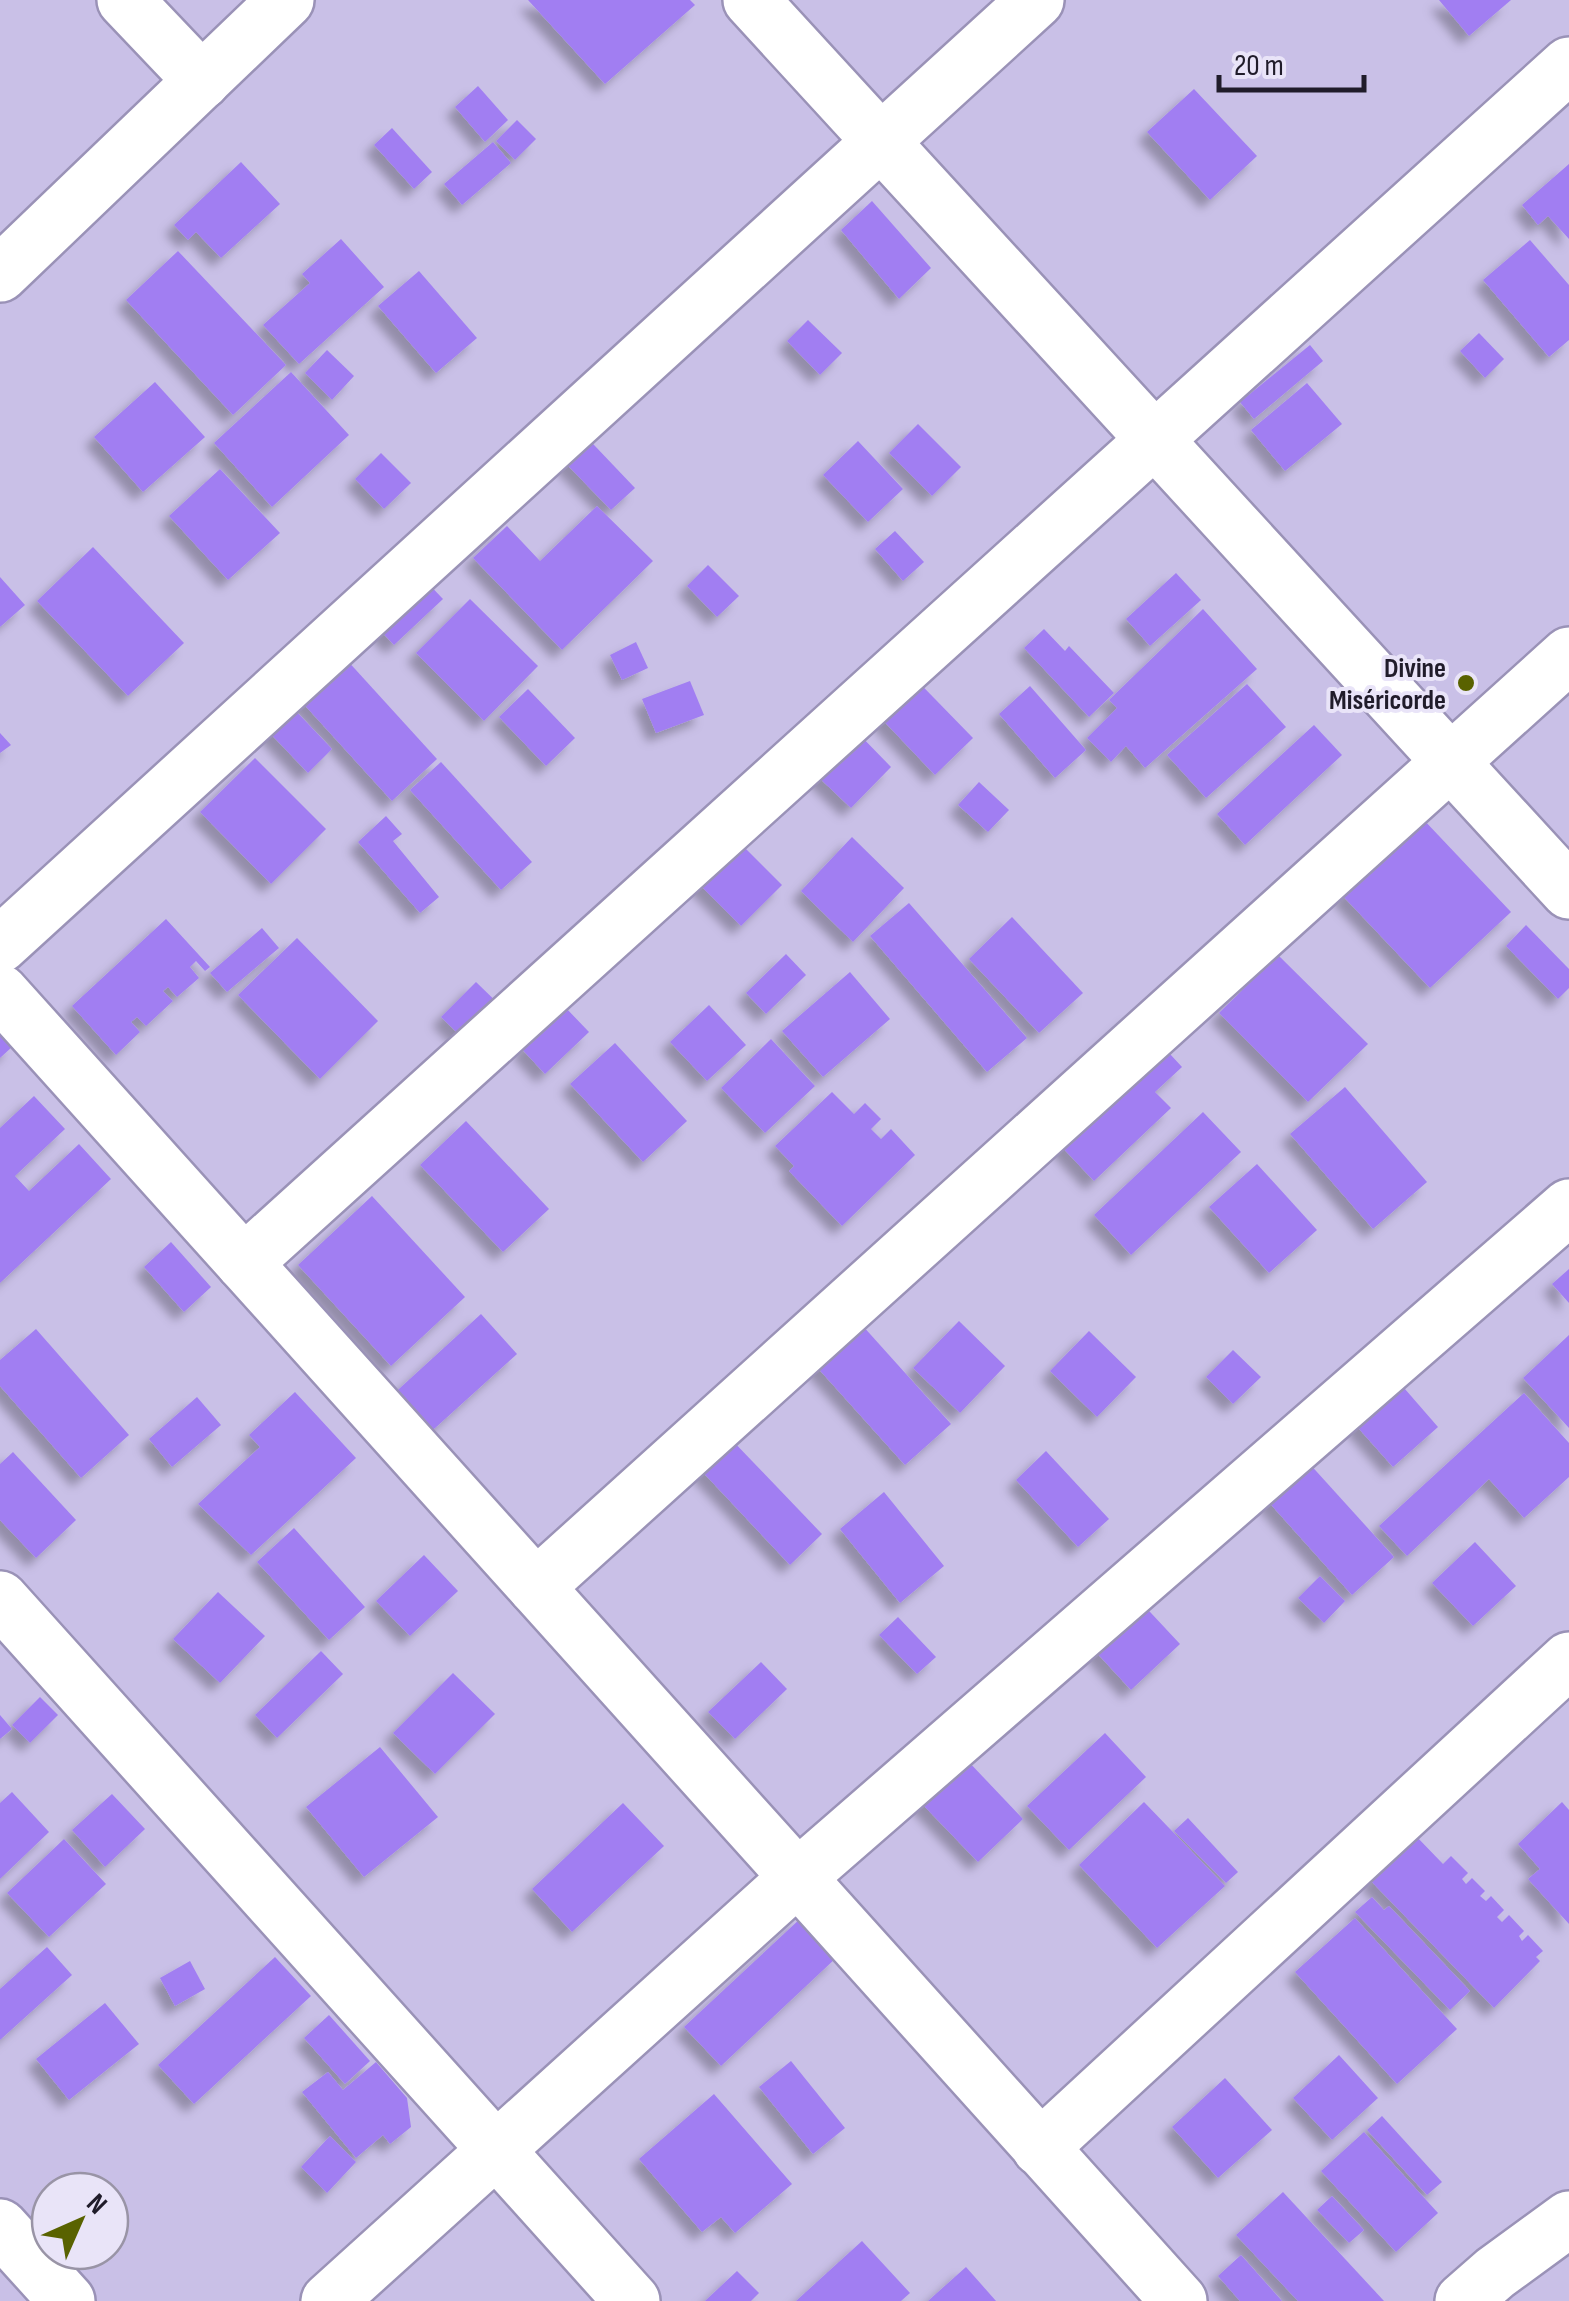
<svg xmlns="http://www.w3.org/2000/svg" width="1569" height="2301" font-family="'Sofia Sans Condensed',sans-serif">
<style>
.building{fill:#a17ef2;filter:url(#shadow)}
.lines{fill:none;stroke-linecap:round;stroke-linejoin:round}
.minor-casing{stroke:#9a92b7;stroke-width:60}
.tertiary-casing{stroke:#9a92b7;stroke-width:60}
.minor{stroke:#fff;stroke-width:55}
.tertiary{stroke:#fff;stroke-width:55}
.poi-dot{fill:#596200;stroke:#e9e4f8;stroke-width:4}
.labels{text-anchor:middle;stroke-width:8;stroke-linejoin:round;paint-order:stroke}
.poi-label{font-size:28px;font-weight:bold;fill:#201c2a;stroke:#e9e4f8;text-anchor:end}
</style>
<defs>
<filter id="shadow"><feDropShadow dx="-9" dy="9" stdDeviation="5" flood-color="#0004"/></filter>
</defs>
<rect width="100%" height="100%" fill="#c9c0e7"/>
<g class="building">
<path d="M528,0H690L695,5L605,84Z"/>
<path d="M1439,0H1511L1469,36Z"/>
<path d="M478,86L508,120L485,142L455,107Z"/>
<path d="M1194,89L1257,156L1210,200L1147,132Z"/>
<path d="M517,120L536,139L515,160L496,141Z"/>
<path d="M392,128L432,172L414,189L374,145Z"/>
<path d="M493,142L511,163L462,205L444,184Z"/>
<path d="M241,162L280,204L221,258L196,232L188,240L174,225Z"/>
<path d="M1569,164V239L1548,216L1538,225L1522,205Z"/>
<path d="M872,201L931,268L899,299L841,230Z"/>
<path d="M341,239L384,287L299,364L263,325L310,283L302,274Z"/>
<path d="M1530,240L1569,285V340L1549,357L1483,280Z"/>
<path d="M178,251L286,365L233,415L126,300Z"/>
<path d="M419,271L477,338L436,373L378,306Z"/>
<path d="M808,320L842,353L820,375L787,341Z"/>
<path d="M1479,333L1504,359L1485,378L1460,351Z"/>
<path d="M1310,345L1323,361L1254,419L1240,402Z"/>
<path d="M327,350L354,376L332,400L305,373Z"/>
<path d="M291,372L349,435L272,507L214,443Z"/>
<path d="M155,382L205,437L143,492L94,437Z"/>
<path d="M1307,383L1342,424L1285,471L1251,430Z"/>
<path d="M918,424L961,467L932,496L889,453Z"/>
<path d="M575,425L635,488L611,510L551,448Z"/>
<path d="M858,441L903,489L868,522L823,475Z"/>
<path d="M381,453L411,483L384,509L355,479Z"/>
<path d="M220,469L280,533L228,580L169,516Z"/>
<path d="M597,506L653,561L562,650L473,558L507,526L540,561Z"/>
<path d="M895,531L924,562L903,581L875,549Z"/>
<path d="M93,547L184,643L128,696L37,601Z"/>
<path d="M402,556L443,599L394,645L353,601Z"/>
<path d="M708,565L739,596L717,617L687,586Z"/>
<path d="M1176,573L1201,600L1150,646L1126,619Z"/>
<path d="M0,577L25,605L0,627Z"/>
<path d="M470,599L538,666L484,721L416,653Z"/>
<path d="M1203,609L1257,669L1145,768L1126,746L1111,762L1087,738L1117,708L1109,700Z"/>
<path d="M1044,629L1065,651L1069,646L1114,693L1089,717L1024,648Z"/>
<path d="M636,642L648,668L622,680L610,655Z"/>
<path d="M335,647L437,759L392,801L290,689Z"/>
<path d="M897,660L973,738L935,775L860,696Z"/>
<path d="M690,681L704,715L656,733L642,699Z"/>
<path d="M1247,684L1286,727L1206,798L1167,755Z"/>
<path d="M272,686L332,749L308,773L247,709Z"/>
<path d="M1030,686L1086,750L1055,778L999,714Z"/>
<path d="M528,689L575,738L546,766L499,717Z"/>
<path d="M1314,725L1342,755L1245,845L1217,814Z"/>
<path d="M854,729L891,767L851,808L812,771Z"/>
<path d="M0,733L11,745L0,753Z"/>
<path d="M255,758L326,829L271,884L200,812Z"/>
<path d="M441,762L532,862L501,890L410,790Z"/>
<path d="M979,782L1009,810L988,832L958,805Z"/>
<path d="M386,816L402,834L393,841L439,897L420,913L358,842Z"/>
<path d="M1422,818L1511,912L1430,988L1341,894Z"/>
<path d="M725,828L782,885L741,926L684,869Z"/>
<path d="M852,837L904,888L853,942L801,891Z"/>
<path d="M909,903L1027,1038L987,1072L870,936Z"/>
<path d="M1012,917L1083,993L1039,1033L969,959Z"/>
<path d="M166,919L210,967L205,971L196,961L190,967L199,978L177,997L168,987L163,991L173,1001L146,1026L137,1017L131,1022L140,1032L116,1055L72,1006Z"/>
<path d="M1526,925L1569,969V988L1558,999L1506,946Z"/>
<path d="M262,928L279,948L227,992L210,973Z"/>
<path d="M297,938L378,1021L320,1079L238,995Z"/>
<path d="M786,954L806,975L766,1014L746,993Z"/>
<path d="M1278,955L1368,1044L1308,1102L1219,1013Z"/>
<path d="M850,972L890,1019L823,1077L782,1031Z"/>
<path d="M476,982L509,1014L475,1050L441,1017Z"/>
<path d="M709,1005L746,1045L707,1081L670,1042Z"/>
<path d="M565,1007L589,1032L545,1074L521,1048Z"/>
<path d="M1133,1014L1182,1067L1155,1092L1171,1108L1094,1181L1029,1112Z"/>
<path d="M0,1033L13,1046L0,1058Z"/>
<path d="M771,1039L815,1086L765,1133L721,1088Z"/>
<path d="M615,1043L687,1121L643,1162L570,1084Z"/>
<path d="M1345,1087L1427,1182L1373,1229L1290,1134Z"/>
<path d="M832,1092L854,1114L865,1103L881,1119L871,1129L881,1139L891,1129L915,1155L842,1226L789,1171L794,1166L775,1146Z"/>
<path d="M34,1096L65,1129L15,1176L29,1191L79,1144L111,1179L0,1283V1128Z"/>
<path d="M1203,1112L1241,1152L1131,1255L1094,1215Z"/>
<path d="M466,1121L549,1209L503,1252L420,1165Z"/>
<path d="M1257,1164L1317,1230L1269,1273L1209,1207Z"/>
<path d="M372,1196L465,1297L391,1366L298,1265Z"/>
<path d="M171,1242L211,1287L184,1312L144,1267Z"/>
<path d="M1569,1269V1303L1552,1284Z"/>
<path d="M835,1295L951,1424L905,1465L789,1336Z"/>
<path d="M481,1314L517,1354L424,1438L388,1399Z"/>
<path d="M959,1321L1005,1366L960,1413L913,1368Z"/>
<path d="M36,1329L129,1435L81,1478L0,1386V1360Z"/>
<path d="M1089,1331L1136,1377L1097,1417L1050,1371Z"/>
<path d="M1569,1335V1428L1523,1378Z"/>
<path d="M1233,1350L1261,1377L1233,1404L1206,1377Z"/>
<path d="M1398,1381L1438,1427L1393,1467L1353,1422Z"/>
<path d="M295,1392L356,1458L251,1555L198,1504L260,1447L249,1435Z"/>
<path d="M1524,1393L1569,1443V1477L1524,1518L1489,1479L1407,1556L1379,1526Z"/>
<path d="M197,1397L221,1425L172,1467L149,1439Z"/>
<path d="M729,1437L822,1534L790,1565L698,1467Z"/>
<path d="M1288,1440L1394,1557L1352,1595L1247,1478Z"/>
<path d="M1046,1451L1109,1519L1078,1547L1016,1480Z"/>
<path d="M13,1452L76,1520L36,1558L0,1520V1464Z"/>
<path d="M884,1492L944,1566L900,1603L840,1529Z"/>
<path d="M294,1528L365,1607L329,1640L257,1562Z"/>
<path d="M1475,1542L1516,1586L1473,1626L1432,1583Z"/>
<path d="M424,1555L458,1591L410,1636L376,1601Z"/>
<path d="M1320,1576L1345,1601L1324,1623L1298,1598Z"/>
<path d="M1122,1582L1180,1644L1131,1690L1073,1627Z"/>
<path d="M218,1592L265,1636L220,1683L173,1639Z"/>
<path d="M898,1617L936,1657L917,1674L879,1635Z"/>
<path d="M321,1651L343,1674L277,1738L255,1715Z"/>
<path d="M761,1662L787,1689L735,1739L708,1712Z"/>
<path d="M453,1673L495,1714L435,1774L393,1733Z"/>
<path d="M40,1697L58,1715L30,1743L12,1725Z"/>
<path d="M0,1715L12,1729L0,1739Z"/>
<path d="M1105,1733L1146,1777L1069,1850L1027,1806Z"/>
<path d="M947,1739L1023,1819L978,1862L901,1782Z"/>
<path d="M380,1747L438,1817L364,1877L306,1807Z"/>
<path d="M12,1792L49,1832L0,1879V1803Z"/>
<path d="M112,1794L145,1829L105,1867L72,1830Z"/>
<path d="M1144,1802L1225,1886L1157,1948L1079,1865Z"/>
<path d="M1562,1802L1569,1810V1924L1528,1879L1540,1869L1518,1844Z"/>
<path d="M623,1803L664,1846L572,1932L532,1889Z"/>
<path d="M1188,1818L1238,1872L1226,1883L1174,1831Z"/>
<path d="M1415,1835L1443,1864L1451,1856L1468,1873L1462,1879L1466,1884L1472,1878L1485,1891L1480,1896L1486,1901L1491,1896L1504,1910L1497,1917L1502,1922L1509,1915L1524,1931L1519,1936L1522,1941L1528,1935L1543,1951L1536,1957L1540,1961L1494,2008L1369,1879Z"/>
<path d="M64,1839L106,1884L49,1937L7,1893Z"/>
<path d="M1372,1897L1384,1910L1389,1906L1470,1991L1450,2010L1355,1912Z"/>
<path d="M801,1918L837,1957L721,2066L684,2027Z"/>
<path d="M1355,1918L1457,2029L1397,2084L1295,1972Z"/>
<path d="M47,1947L72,1975L0,2040V1989Z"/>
<path d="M275,1957L311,1996L194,2104L158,2065Z"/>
<path d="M190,1961L205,1989L175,2006L160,1978Z"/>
<path d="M105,2003L139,2044L69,2100L36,2059Z"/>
<path d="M329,2015L370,2061L345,2084L304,2038Z"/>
<path d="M1339,2055L1378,2098L1332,2140L1293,2098Z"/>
<path d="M791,2061L845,2128L813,2154L759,2087Z"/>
<path d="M376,2062L407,2098L411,2127L390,2144L383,2135L356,2158L302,2092L328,2072L343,2090Z"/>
<path d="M1225,2078L1272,2130L1218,2178L1172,2127Z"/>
<path d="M714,2094L792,2184L735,2233L721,2217L702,2232L639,2159Z"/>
<path d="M1382,2116L1442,2182L1427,2195L1367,2130Z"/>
<path d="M1364,2132L1438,2213L1396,2252L1321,2171Z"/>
<path d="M330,2136L356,2162L327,2193L301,2167Z"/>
<path d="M1283,2192L1384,2301H1298L1236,2235Z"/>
<path d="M1332,2196L1364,2230L1349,2243L1317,2210Z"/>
<path d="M862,2241L910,2293L901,2301H796Z"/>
<path d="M1241,2255L1282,2301H1240L1218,2276Z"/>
<path d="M966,2267L996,2301H928Z"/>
<path d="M737,2271L759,2293L751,2301H705Z"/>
</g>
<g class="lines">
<defs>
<g id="minor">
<path d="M125,0L202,81"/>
<path d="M0,945L1036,0"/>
<path d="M0,992L1179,2301"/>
<path d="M244,1263L1569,65"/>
<path d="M536,1587L1569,655"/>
<path d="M0,1599L632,2301"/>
<path d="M1040,2148L1569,1660"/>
<path d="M0,2227L67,2301"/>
<path d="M329,2301L797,1878L1569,1207"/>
<path d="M1463,2301L1495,2273L1569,2219"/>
</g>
<g id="tertiary">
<path d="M751,0L1569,891"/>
<path d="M0,274L286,0"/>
</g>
</defs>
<use href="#minor" class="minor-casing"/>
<use href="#tertiary" class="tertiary-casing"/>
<use href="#minor" class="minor"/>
<use href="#tertiary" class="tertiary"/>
</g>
<circle class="poi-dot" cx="1466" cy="683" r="10"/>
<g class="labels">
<g class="poi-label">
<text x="1446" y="677">Divine<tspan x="1446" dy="32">Miséricorde</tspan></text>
</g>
</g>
<g transform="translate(80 2221) rotate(45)"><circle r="48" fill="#e9e4f8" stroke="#9994a6" stroke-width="2.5"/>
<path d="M0-8L18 38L0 25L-18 38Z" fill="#596200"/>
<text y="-15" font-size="28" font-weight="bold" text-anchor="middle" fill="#201c2a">N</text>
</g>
<path d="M1219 75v15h145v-15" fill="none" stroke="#201c2a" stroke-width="5"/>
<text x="1234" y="75" font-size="30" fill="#201c2a" stroke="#e9e4f8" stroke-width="8" paint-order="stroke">20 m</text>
</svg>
